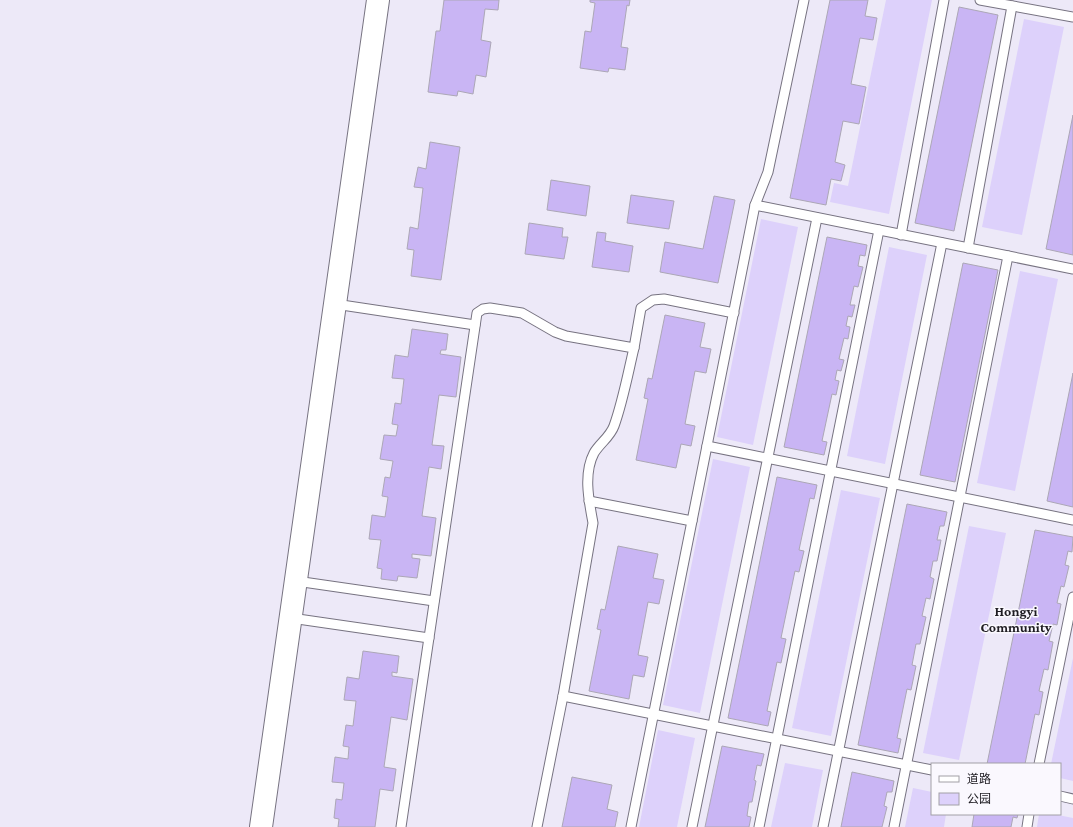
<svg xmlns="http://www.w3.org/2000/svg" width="1073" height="827" font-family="'Crimson Pro','Noto Sans SC',serif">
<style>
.green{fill:#ddd1fb}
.building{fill:#c9b5f4;stroke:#aca7b6}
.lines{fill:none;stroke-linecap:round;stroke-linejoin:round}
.lane-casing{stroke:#777381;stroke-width:11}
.secondary-casing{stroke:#777381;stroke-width:24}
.lane{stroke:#fff;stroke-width:9}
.secondary{stroke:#fff;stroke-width:22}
.labels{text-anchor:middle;stroke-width:3;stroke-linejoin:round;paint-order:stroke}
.quarter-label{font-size:14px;font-weight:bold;fill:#1f1d23;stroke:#faf8fe}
</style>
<rect width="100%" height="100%" fill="#ede9f8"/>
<g class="green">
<path d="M886,0H932L889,214L830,202L834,183L848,186Z"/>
<path d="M1024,19L1064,27L1022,235L982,227Z"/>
<path d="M761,219L798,227L753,445L717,437Z"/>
<path d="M889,247L927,255L885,464L847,456Z"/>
<path d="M1020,271L1058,279L1015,491L977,483Z"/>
<path d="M713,459L750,467L700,713L663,705Z"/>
<path d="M841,490L880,498L831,736L792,728Z"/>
<path d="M969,526L1006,533L959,760L923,753Z"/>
<path d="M1073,658V781L1060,778V764H1051Z"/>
<path d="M658,730L695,738L677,827H639Z"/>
<path d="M785,763L823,770L812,827H771Z"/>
<path d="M913,788L932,792V814H946L944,827H905Z"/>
<path d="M1039,814H1053L1073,818V827H1037Z"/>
</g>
<g class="building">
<path d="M444,0H499L498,10L485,9L481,40L491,42L486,77L476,75L473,94L458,91L457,96L428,92L436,31H440Z"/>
<path d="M590,0H630L629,6L627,5L621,47L628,48L625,70L609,68L608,72L580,68L585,31L591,32L595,3L590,2Z"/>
<path d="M830,0H868L865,16L877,18L873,40L860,38L851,84L866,87L859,124L843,121L835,162L845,165L841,181L831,179L826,205L790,198Z"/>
<path d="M959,7L998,15L954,231L915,223Z"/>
<path d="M1073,115V255L1046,249Z"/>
<path d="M430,142L460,147L441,280L411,276L414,250L407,249L410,227L418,229L423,188L414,187L418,167L426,169Z"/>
<path d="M551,180L590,186L586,216L547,210Z"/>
<path d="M631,195L674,201L669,229L627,223Z"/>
<path d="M714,196L735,200L718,283L660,272L665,242L703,249Z"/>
<path d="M529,223L563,228L562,237H568L564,259L525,254Z"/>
<path d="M597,232L606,233L605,241L633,246L629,272L592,267Z"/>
<path d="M827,237L867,245L865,256L860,255L858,266L863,267L858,287L854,286L850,305H855L852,317L848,316L846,326L850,327L848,339L844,338L839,359L844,360L841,371L837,370L835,380L839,381L836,395L832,394L822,441L827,442L824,455L784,447Z"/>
<path d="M963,263L998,270L955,482L920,475Z"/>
<path d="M665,315L705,323L700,347L711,349L706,373L695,371L685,424L695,426L691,446L681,444L676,468L636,460L648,399L644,398L648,378L652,379Z"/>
<path d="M412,329L448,334L446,350H441L440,354L461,357L456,397L439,395L432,445L444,446L441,469L429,467L422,516L436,518L431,556L412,554V558L420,559L417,578L398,576L397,581L381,579L382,569L377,568L381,540L369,539L372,515L385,517L388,497L382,496L385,477L390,478L393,461L380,459L384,435L396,436L398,425L392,424L395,403L401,404L404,379L392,378L395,355L408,357Z"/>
<path d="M1073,373V507L1047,501Z"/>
<path d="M777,477L817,485L814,499L810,498L799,550L804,551L799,572L795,571L781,638L786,639L781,663L777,662L767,711L771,712L768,726L728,718Z"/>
<path d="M907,504L947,512L944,526H940L937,540H941L937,561H933L930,577L934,579L930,599L926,598L922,616L926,617L920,644H916L912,665L916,666L911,690L907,689L897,738L901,739L898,753L858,745Z"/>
<path d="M1035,530L1073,537L1072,552L1068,551L1065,565L1069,566L1064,587L1061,586L1057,603L1061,604L1057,625L1053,624L1049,641L1053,642L1048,670L1044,669L1039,691L1043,692L1039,715L1035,714L1025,764H987Z"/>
<path d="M618,546L658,554L653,578L664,580L659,604L648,602L638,655L648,657L644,677L633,675L629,699L589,691L601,630L597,629L601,609L605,610Z"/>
<path d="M363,651L399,656L397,673L392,672V676L413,679L407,720L391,717L384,767L396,769L393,791L380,789L375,827H338L339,819L334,818L336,799L342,800L344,783L332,782L335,757L348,759L349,747L343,746L346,725L353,726L356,701L344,700L347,677L359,679Z"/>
<path d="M722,746L764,754L761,766L757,765L754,780L756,781L752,802H749L747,816L751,817L749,827H705Z"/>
<path d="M852,772L894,781L892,792H887L884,806L887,807L882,827H841Z"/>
<path d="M572,777L612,785L607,809L618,812L615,827H562Z"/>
<path d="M974,814H1018L1017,818L1013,817L1011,827H972Z"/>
</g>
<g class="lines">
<defs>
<g id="lane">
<path d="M980,0L1073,17"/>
<path d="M755,205L1073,269"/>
<path d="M901,235L944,0"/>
<path d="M968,248L1012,6"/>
<path d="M335,304L475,325"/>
<path d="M707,446L1073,520"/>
<path d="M589,501L692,521"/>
<path d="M296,581L434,601"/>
<path d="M291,618L429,638"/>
<path d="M563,696L932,770"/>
<path d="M1039,764L1073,597"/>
<path d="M1060,796L1073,799"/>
<path d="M401,827L477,313L483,309L490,308L522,313L555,332L566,336L634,348L641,308L653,300L664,299L734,313"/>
<path d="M537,827L563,696L593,523C589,501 583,474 594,453C600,443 610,437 614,426C623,401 628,373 634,348"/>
<path d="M631,827L755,205L768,172L804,0"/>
<path d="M692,827L817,218"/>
<path d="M759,827L879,230"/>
<path d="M823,827L942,243"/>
<path d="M894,827L1008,256"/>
<path d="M1027,827L1029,814"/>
</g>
<path id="secondary" d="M261,827L378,0"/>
</defs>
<use href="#lane" class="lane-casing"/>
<use href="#secondary" class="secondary-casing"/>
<use href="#lane" class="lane"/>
<use href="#secondary" class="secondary"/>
</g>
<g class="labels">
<g class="quarter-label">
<text x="1016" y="616">Hongyi<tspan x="1016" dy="16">Community</tspan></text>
</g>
</g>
<rect x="931" y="763" width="130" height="52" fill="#faf8fe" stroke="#a2a0a6"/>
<rect x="939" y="776" width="20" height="6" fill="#ffffff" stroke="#a2a0a6"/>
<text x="967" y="783" font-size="12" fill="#1f1d23">道路</text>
<rect x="939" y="793" width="20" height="12" fill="#ddd1fb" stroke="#a2a0a6"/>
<text x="967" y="803" font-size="12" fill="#1f1d23">公园</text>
</svg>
